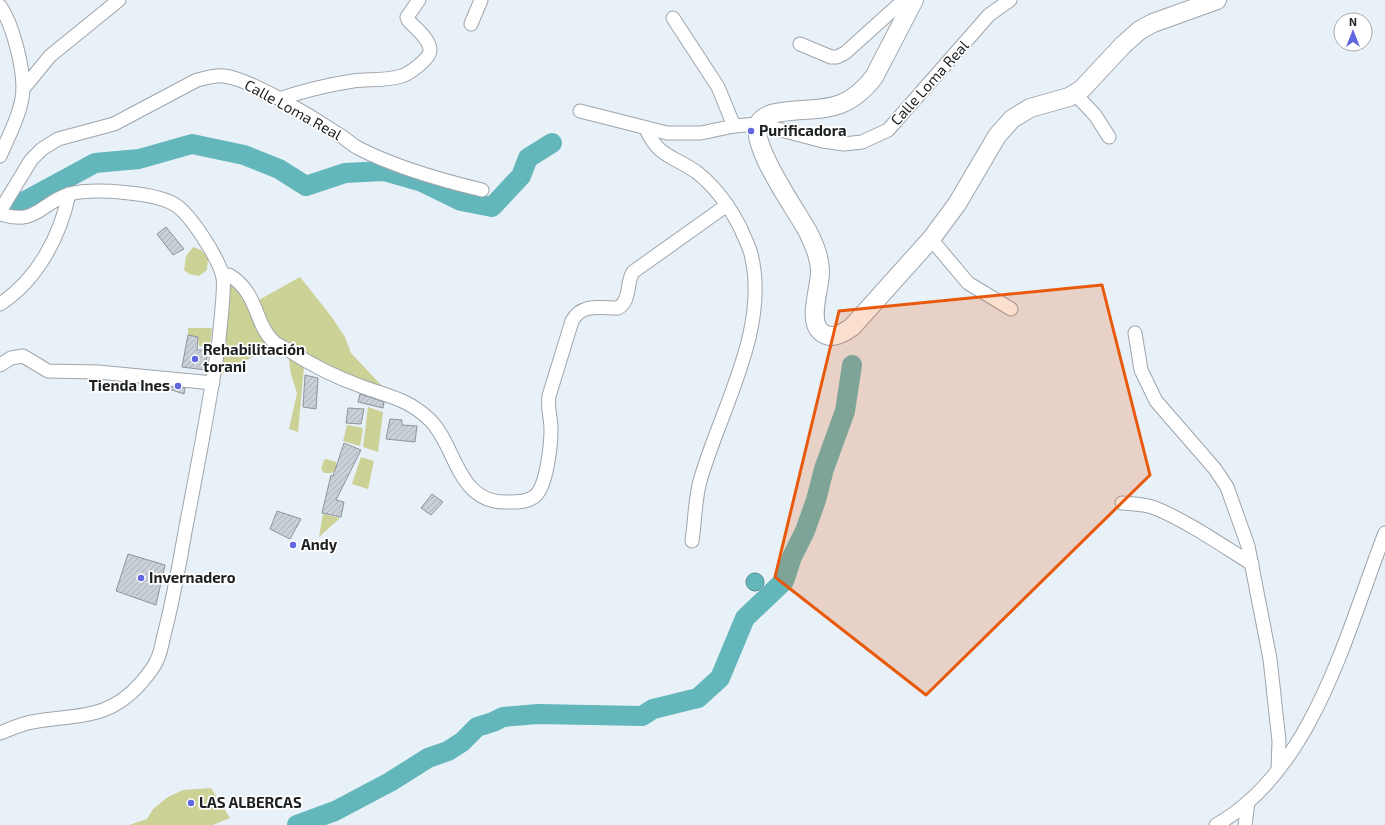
<svg xmlns="http://www.w3.org/2000/svg" width="1385" height="825" font-family="'Exo 2',sans-serif">
<style>
.green{fill:#ccd195}
.water{fill:#63b7bb;stroke:#4e8a8d}
.lines{fill:none;stroke-linecap:round;stroke-linejoin:round}
.river{stroke:#63b7bb;stroke-width:20}
.building{fill:url(#building-hatch);stroke:#8d949a}
.minor-casing{stroke:#9ea5ac;stroke-width:15}
.secondary-casing{stroke:#9ea5ac;stroke-width:20}
.minor{stroke:#fff;stroke-width:13}
.secondary{stroke:#fff;stroke-width:18}
.marked{fill:#e8590c;fill-opacity:0.2;stroke:#e8590c;stroke-width:3;stroke-linejoin:round}
.poi-dot{fill:#6167df;stroke:#fff;stroke-width:1.5}
.labels{text-anchor:middle;stroke-width:3.5;stroke-linejoin:round;paint-order:stroke}
.street-label{font-size:15px;fill:#1d2022;stroke:#fff}
.poi-label{font-size:15px;font-weight:bold;fill:#1d2022;stroke:#fff;text-anchor:start}
</style>
<defs>
<pattern id="building-hatch" width="6" height="6" patternUnits="userSpaceOnUse"><rect width="6" height="6" fill="#c9d0d7"/><path d="M-1 1l2-2M0 6l6-6M5 7l2-2" fill="none" stroke="#acb2b8"/></pattern>
</defs>
<rect width="100%" height="100%" fill="#e9f1f8"/>
<g class="green">
<path d="M193,247L201,250L208,258L207,270L199,276L189,274L184,270L186,256Z"/>
<path d="M300,277L331,316L345,337L351,353L383,387L327,368L273,335L257,301Z"/>
<path d="M228,280L241,291L273,345L219,376Z"/>
<path d="M188,328H212L210,348L199,346L198,337L188,335Z"/>
<path d="M288,355L304,367L298,432L289,429L297,393L291,374Z"/>
<path d="M368,407L383,412L378,452L363,447Z"/>
<path d="M347,425L363,428L360,446L343,441Z"/>
<path d="M361,457L374,461L368,489L352,484Z"/>
<path d="M326,459L336,462L337,469L332,473H324L321,469L324,460Z"/>
<path d="M323,514L340,518L319,537Z"/>
<path d="M211,788L230,818L213,825H129L147,819L153,809L168,797L183,790Z"/>
</g>
<circle class="water" cx="755" cy="582" r="9"/>
<g class="lines">
<g class="river">
<path d="M0,208L25,201L95,163L139,159L192,144L244,155L279,169L306,186L345,173L384,171L422,182L461,201L492,207L521,176L528,158L552,143"/>
<path d="M297,825L335,811L390,782L428,758L448,751L462,742L477,727L493,722L503,717L538,714L642,716L653,709L698,698L720,678L745,618L784,581L792,557L805,531L816,500L824,469L845,411L852,365"/>
</g>
</g>
<g class="building">
<path d="M166,227L184,249L173,255L157,234Z"/>
<path d="M188,335L198,337L197,350H208L205,370L182,367Z"/>
<path d="M305,375L318,378L316,409L303,407Z"/>
<path d="M170,387L185,388L184,394L169,389Z"/>
<path d="M360,394L384,402L383,408L358,402Z"/>
<path d="M348,408L364,409L361,424L346,423Z"/>
<path d="M390,419L402,420V425L417,426L415,442L386,439Z"/>
<path d="M344,443L361,450L336,500L344,502L341,517L322,513L331,475L333,476Z"/>
<path d="M432,494L443,502L431,515L421,508Z"/>
<path d="M277,511L301,519L290,539L270,529Z"/>
<path d="M128,554L165,565L156,605L116,591Z"/>
</g>
<g class="lines">
<defs>
<g id="minor">
<path d="M0,6C13,25 23,65 23,89C23,109 8,138 0,156"/>
<path d="M673,18L718,87L734,126"/>
<path d="M471,24L481,0"/>
<path d="M800,44L831,57H837L845,53L904,0"/>
<path d="M23,89L50,56L119,0"/>
<path d="M1075,94L1095,115L1109,137"/>
<path d="M279,99C303,91 327,85 353,81C368,79 387,81 402,76C410,73 430,59 430,50C430,39 415,28 408,20L407,17L419,0"/>
<path d="M580,111L667,133H701L734,126L758,124L823,141L844,144L862,142L888,130L989,15L1010,0"/>
<path d="M646,129C659,159 676,156 699,174C717,189 731,209 741,229C744,237 749,246 751,254C770,329 720,410 700,481C695,499 695,521 692,541"/>
<path d="M0,211L31,160L42,149L58,139L114,124L197,80C206,78 215,75 224,76C251,79 314,118 338,134C345,138 351,144 358,148C397,168 440,180 482,190"/>
<path d="M0,214C37,226 41,202 70,194C92,188 158,192 177,206C192,217 219,259 223,277C225,289 220,326 219,340C210,404 197,468 185,532C179,566 173,601 164,635C162,643 161,652 157,660C154,668 146,677 140,684C107,721 76,714 32,722C21,724 10,729 0,733"/>
<path d="M931,239L968,283L1011,309"/>
<path d="M223,277L229,275C259,293 254,324 274,342C279,346 285,348 290,351C313,366 338,378 363,387C391,397 408,399 430,420C457,447 457,505 509,502C518,502 528,502 535,496C547,486 551,444 551,429C551,418 547,407 549,396L572,321C582,303 600,308 618,308C631,301 626,283 633,272L727,205"/>
<path d="M0,304C37,280 60,237 69,194"/>
<path d="M1135,333L1141,370L1156,401L1215,469L1227,487L1248,546L1270,659L1279,741L1278,769"/>
<path d="M0,365L11,358L23,356L48,371L98,372L213,383"/>
<path d="M1122,503C1133,504 1145,504 1155,508C1187,521 1223,546 1252,564"/>
<path d="M1216,825C1314,770 1347,630 1385,533"/>
<path d="M1245,825L1248,802"/>
</g>
<path id="secondary" d="M914,0L874,77C841,120 813,104 771,114C766,116 761,119 759,123C748,144 797,211 808,232C814,244 820,257 820,272C820,288 808,319 820,331C830,341 842,334 852,327L931,239L957,204L997,136L1012,119L1030,108L1069,97L1082,89L1123,45L1140,30L1153,23L1217,0"/>
</defs>
<use href="#minor" class="minor-casing"/>
<use href="#secondary" class="secondary-casing"/>
<use href="#minor" class="minor"/>
<use href="#secondary" class="secondary"/>
</g>
<path class="marked" d="M1102,285L1150,475L926,695L775,577L839,311Z"/>
<g class="poi-dot">
<circle cx="751" cy="131" r="4"/>
<circle cx="195" cy="359" r="4"/>
<circle cx="178" cy="386" r="4"/>
<circle cx="293" cy="545" r="4"/>
<circle cx="141" cy="578" r="4"/>
<circle cx="191" cy="803" r="4"/>
</g>
<g class="labels">
<g class="street-label">
<text transform="translate(930 83) rotate(-48)" y="5">Calle Loma Real</text>
<text transform="translate(293 110) rotate(29)" y="5">Calle Loma Real</text>
</g>
<g class="poi-label">
<text x="759" y="136">Purificadora</text>
<text x="203" y="355">Rehabilitación<tspan x="203" dy="17">torani</tspan></text>
<text x="170" y="391" text-anchor="end">Tienda Ines</text>
<text x="301" y="550">Andy</text>
<text x="149" y="583">Invernadero</text>
<text x="199" y="808">LAS ALBERCAS</text>
</g>
</g>
<g transform="translate(1353 32)"><circle r="19" fill="#ffffff" stroke="#a5a6a7"/>
<path d="M0-3L7 15L0 10L-7 15Z" fill="#6167df"/>
<text y="-6" font-size="11" font-weight="bold" text-anchor="middle" fill="#1d2022">N</text>
</g>
</svg>
